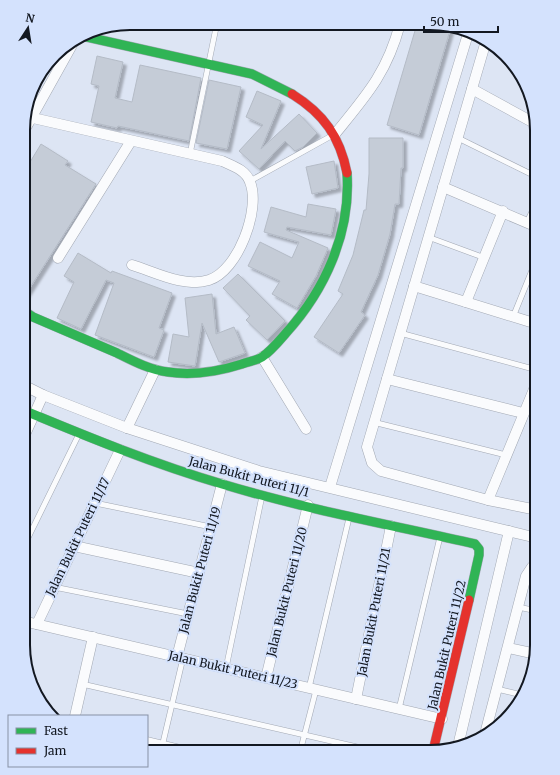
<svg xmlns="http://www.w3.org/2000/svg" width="560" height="775" font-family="Merriweather,serif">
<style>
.building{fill:#c5ccd7;stroke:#b4bbc6;filter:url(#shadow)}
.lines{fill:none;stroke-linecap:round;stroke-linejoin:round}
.lane-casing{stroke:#a2a8b3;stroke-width:6}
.street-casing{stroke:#a2a8b3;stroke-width:11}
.fast-casing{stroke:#a2a8b3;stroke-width:10}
.jam-casing{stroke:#a2a8b3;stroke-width:10}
.lane{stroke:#fafbfd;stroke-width:5}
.street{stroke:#fafbfd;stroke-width:10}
.fast{stroke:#30b455;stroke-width:9}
.jam{stroke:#e5322d;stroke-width:9}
.labels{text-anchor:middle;stroke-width:4;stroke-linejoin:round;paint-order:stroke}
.street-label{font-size:12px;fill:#131821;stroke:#d4e2fd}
.rim{fill:none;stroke:#131821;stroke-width:2}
</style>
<defs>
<filter id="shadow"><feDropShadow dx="3.5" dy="3.5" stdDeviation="1" flood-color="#0004"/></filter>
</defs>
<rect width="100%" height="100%" fill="#dde5f4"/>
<g class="building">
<path d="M417,24H444L451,27L419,135L387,125Z"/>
<path d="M97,56L123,62L115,98L132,102L140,65L201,78L189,141L118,126L117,128L91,122L99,86L91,84Z"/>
<path d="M209,80L241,87L227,149L196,143Z"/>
<path d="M257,91L281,101L261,149L299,114L317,133L303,147L295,151L285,141L259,169L239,151L263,125L246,117Z"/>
<path d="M369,138H403V168H401L399,204H395L390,234L378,275L361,312L365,315L339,353L314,337L343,294L338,291L353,255L364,210H366L369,174Z"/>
<path d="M41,144L68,161L65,165L96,184L24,297V172Z"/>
<path d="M334,161L338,188L312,194L306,167Z"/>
<path d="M308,204L336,209L331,235L287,227L286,230L328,248L316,276L297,308L272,294L280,281L248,266L260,242L292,258L299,242L264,232L271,207L306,217Z"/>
<path d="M78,253L111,273L112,271L172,293L159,328L164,330L154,357L95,335L114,283L106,280L81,329L57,318L74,282L64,276Z"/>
<path d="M238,274L285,321L267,340L246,320L250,316L223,288Z"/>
<path d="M212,294L216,334L234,327L245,353L219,362L202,323L195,366L168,362L173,334L189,337L185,298Z"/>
</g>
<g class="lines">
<defs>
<g id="lane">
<path d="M486,44L500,52"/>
<path d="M458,138L537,177"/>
<path d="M190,154L217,23"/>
<path d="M250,181L333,135"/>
<path d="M527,222L537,201"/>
<path d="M428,237L485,258"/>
<path d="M513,317L537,258"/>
<path d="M400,333L537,370"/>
<path d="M529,399L537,402"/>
<path d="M373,422L506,455"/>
<path d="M95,503L211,527"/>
<path d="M23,548L79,434"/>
<path d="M54,587L188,614"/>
<path d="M518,607L537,611"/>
<path d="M226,668L262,496"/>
<path d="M82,684L379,752"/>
<path d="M309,688L349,518"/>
<path d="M497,689L522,695"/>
<path d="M399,709L440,537"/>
<path d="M161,751L183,658"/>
<path d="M300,752L316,690"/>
</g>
<g id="street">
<path d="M486,41L367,447L372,463L381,471L488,500L537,510"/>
<path d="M472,89L536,124"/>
<path d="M33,118L222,161C233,166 246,170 250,182C261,209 238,271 209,280C184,288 155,272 132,265"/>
<path d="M24,131L72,45"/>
<path d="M335,134C366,96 387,73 400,24"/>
<path d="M443,187L537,227"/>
<path d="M58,258L131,141"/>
<path d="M414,286L537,324"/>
<path d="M466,302L503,211"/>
<path d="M262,357L306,429"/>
<path d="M387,379L523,413"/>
<path d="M23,385L43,395L127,428L259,471L537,538"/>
<path d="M127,428L155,370"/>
<path d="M23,439L43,395"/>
<path d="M330,487L468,34"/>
<path d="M488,500L537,382"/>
<path d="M74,546L199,573"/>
<path d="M23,621L442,719"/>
<path d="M37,624L120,450"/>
<path d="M508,648L536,654"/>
<path d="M177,657L222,484"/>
<path d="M266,678L308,505"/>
<path d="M356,699L391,526"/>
<path d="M75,716L93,637"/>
<path d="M485,734L526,576L532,567L537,565"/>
<path d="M147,742L185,751"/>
<path d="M458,746L509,531"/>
</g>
<g id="fast">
<path d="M87,37L252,74L292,94"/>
<path d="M24,311L33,317C61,329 89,341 117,353C133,361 150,370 168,372C194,376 217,372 242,364C249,361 256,361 262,357C271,351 279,341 286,333C325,290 351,233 347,173"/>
<path d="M23,410C88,437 154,464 222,484C305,509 391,525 475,544L479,549V555L469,600"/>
</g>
<g id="jam">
<path d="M292,94C324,114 340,137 347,173"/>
<path d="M433,751L469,600"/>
</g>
</defs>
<use href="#lane" class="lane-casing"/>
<use href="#street" class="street-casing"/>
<use href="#fast" class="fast-casing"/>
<use href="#jam" class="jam-casing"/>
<use href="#lane" class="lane"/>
<use href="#street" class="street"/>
<use href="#fast" class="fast"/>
<use href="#jam" class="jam"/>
</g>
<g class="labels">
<g class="street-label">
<text transform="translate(249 477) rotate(15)" y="4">Jalan Bukit Puteri 11/1</text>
<text transform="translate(78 537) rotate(-64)" y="4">Jalan Bukit Puteri 11/17</text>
<text transform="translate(200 570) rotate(-75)" y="4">Jalan Bukit Puteri 11/19</text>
<text transform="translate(287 592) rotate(-76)" y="4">Jalan Bukit Puteri 11/20</text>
<text transform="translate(374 612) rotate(-79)" y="4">Jalan Bukit Puteri 11/21</text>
<text transform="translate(447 645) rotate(-77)" y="4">Jalan Bukit Puteri 11/22</text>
<text transform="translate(233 670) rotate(13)" y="4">Jalan Bukit Puteri 11/23</text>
</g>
</g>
<path d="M0 0H560V775H0ZM130 30H430A100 100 0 0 1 530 130V645A100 100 0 0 1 430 745H130A100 100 0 0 1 30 645V130A100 100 0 0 1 130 30Z" fill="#d4e2fd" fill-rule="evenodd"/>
<path class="rim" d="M130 30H430A100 100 0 0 1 530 130V645A100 100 0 0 1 430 745H130A100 100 0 0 1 30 645V130A100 100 0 0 1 130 30Z"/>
<rect x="8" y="715" width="140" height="52" fill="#d4e2fd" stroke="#8791a5"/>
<rect x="16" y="728" width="20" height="6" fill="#30b455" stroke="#8791a5"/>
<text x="44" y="735" font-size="12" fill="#131821">Fast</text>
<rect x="16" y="748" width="20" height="6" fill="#e5322d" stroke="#8791a5"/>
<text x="44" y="755" font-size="12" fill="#131821">Jam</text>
<g transform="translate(28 28) rotate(12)" stroke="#d4e2fd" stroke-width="3" paint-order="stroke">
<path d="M0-3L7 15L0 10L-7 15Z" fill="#131821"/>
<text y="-6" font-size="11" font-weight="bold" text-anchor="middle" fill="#131821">N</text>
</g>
<path d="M424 26v6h74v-6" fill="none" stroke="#131821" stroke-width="2"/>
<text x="430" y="26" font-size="12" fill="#131821" stroke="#d4e2fd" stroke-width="3" paint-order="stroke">50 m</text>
</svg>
